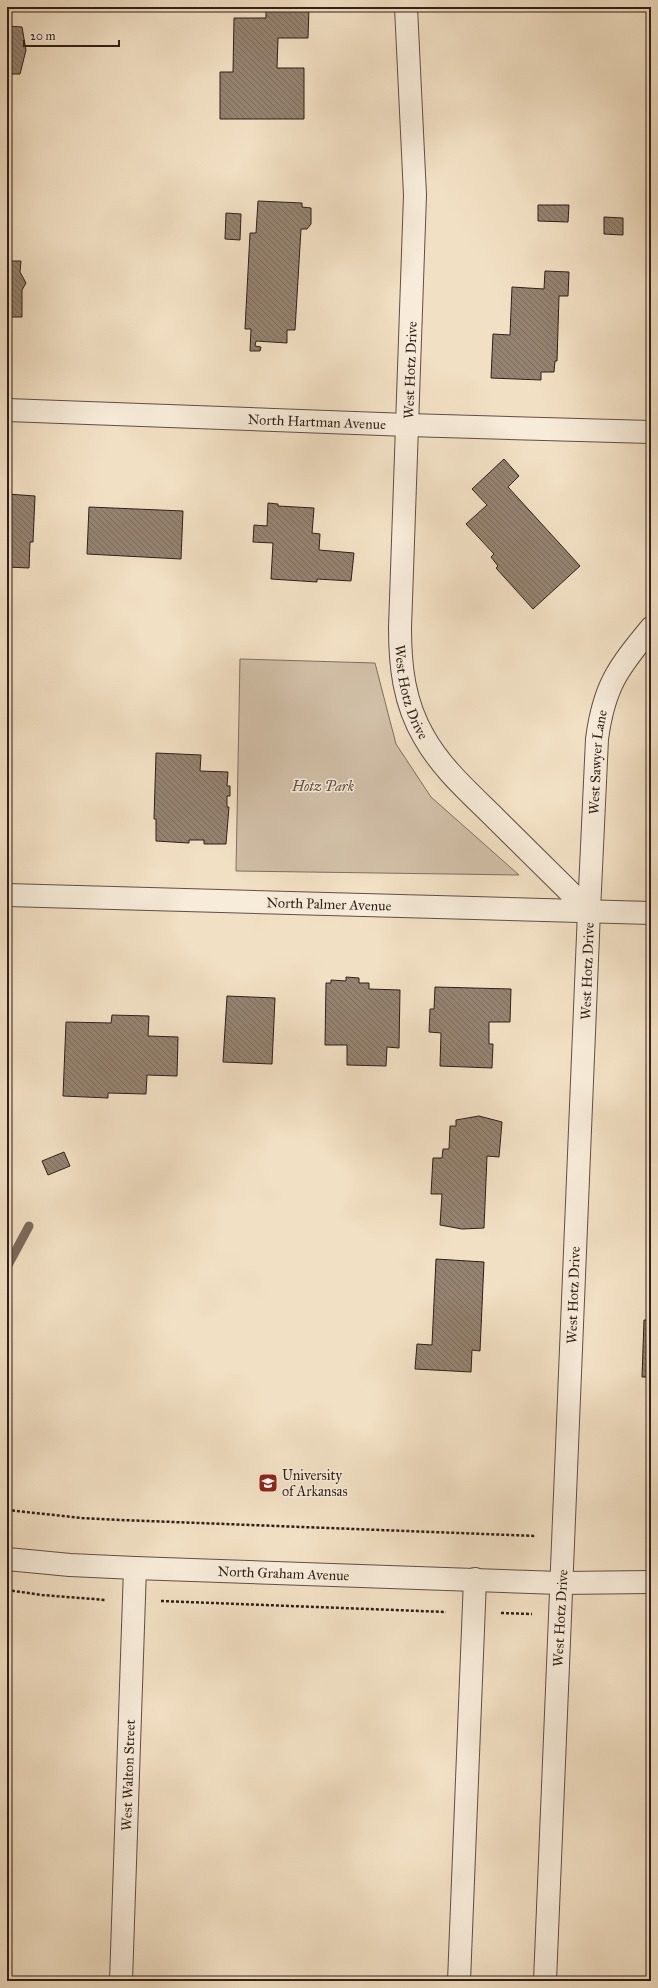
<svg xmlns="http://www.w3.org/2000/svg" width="658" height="1988" font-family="'IM FELL Great Primer',serif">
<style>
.green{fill:#d1bfa7;stroke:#806f60}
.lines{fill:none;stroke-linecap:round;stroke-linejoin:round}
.stream{stroke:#7d6b5c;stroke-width:9}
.building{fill:url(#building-back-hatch);stroke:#301f18}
.minor-casing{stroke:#604f43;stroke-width:24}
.path{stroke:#301f18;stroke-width:2.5;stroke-dasharray:3 2;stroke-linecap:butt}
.minor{stroke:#f7ebd9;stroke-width:22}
.labels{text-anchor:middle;stroke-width:3;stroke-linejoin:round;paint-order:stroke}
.street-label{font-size:14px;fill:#301f18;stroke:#f7ebd9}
.park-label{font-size:14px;font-style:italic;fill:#604f43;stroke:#f7ebd9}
.poi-label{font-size:14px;fill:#301f18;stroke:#f7ebd9;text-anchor:start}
</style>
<defs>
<pattern id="building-back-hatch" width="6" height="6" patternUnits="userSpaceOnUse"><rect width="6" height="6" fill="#958371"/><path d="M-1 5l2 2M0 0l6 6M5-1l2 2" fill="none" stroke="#7a6b5c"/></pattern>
</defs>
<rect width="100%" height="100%" fill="#f2e0c4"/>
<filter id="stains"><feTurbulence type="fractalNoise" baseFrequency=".005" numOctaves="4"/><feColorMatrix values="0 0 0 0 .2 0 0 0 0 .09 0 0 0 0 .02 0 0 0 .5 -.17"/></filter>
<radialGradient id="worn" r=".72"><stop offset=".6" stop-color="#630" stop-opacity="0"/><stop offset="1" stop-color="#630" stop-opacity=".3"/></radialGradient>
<path class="green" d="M240,659L375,663L396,744L431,797L519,875L236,871Z"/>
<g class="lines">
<path class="stream" d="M7,1267L29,1226"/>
</g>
<g class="building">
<path d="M266,7H309L308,38H278L277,68H304V119H220V72H233L234,18H266Z"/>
<path d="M7,26L22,27L26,50L20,74H7Z"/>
<path d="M258,201L302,203V207L311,208V224L307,229H301L295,330H287V343L256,341L255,346L261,347L260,351H250L251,329H245L250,233H256Z"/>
<path d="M538,205H569L568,222L538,221Z"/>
<path d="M226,213L241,214L240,240L225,239Z"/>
<path d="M604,217L623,218V235L604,234Z"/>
<path d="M7,261H21L20,272L26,283L22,290V317H7Z"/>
<path d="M545,271L569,272L568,296H559L557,361H555L554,372H541V380L491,378L493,334L510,335L512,287L544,289Z"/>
<path d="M504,459L519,476L508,487L580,566L533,609L496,568L498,566L491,557L494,554L466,524L487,505L472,489Z"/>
<path d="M7,494L35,496L33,542H30L29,568L7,567Z"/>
<path d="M268,503L278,504V506L314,508L312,533L320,534L319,550L354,553L351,581L317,579V582L271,579L273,543L253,542L254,525L267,526Z"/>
<path d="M89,507L183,511L181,559L87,554Z"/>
<path d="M7,743H9L7,790Z"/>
<path d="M156,753L201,755L200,771L228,772L227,786H230V796H227V807H229L226,844H204V840H189V843L156,841V819H154Z"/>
<path d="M346,977L359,978V983H369V989L400,990L399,1048L387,1047L386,1066L347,1065V1045H325L326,983H331V980L346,981Z"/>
<path d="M435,987L511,989L510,1022H489V1044H493L492,1068L440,1066L441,1033L429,1032L430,1009H434Z"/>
<path d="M227,996L275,998L272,1064L223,1062Z"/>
<rect x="7" y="1000" width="1" height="36"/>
<path d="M112,1015L149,1016L148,1036L178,1037L177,1076L147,1075L146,1094L108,1093V1098L63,1096L66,1022L111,1023Z"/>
<path d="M479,1116L502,1122L499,1157L487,1156L484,1228L462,1229L440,1225L442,1194H431L433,1158H442L443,1149H449L450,1126H456V1120Z"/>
<path d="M64,1152L70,1166L48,1175L42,1161Z"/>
<path d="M436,1259L484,1262L480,1351L472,1350L471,1372L415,1369L417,1344L432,1345Z"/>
<path d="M648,1282H651V1319L647,1318Z"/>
<path d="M644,1320H651V1377H642Z"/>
</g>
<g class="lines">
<defs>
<g id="minor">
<path id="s1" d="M406,7L415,195L400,628C400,666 404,703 424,737C442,769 470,793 496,819C527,850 558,880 589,911L545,1981"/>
<path id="s2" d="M7,410L408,425L651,432"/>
<path id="s3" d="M7,895L651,913"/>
<path id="s4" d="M589,911L597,739C604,686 618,668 651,628"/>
<path id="s5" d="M7,1559L70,1565L135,1568L561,1583L651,1582"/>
<path id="s6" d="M121,1981L135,1568"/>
<path d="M459,1981L475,1579"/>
</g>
</defs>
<use href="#minor" class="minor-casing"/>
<g class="path">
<path d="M7,1510L82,1518L121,1520L536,1536"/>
<path d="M7,1590L42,1595L106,1600"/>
<path d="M161,1601L446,1612"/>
<path d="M501,1613L532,1614"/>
</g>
<use href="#minor" class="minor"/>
</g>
<defs>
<symbol id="university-square" viewBox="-11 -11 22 22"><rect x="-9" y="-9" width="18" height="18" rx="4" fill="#8f2418" stroke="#f7ebd9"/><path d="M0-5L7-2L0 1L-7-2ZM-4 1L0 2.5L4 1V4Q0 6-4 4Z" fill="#fff"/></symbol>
</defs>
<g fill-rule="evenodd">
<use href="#university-square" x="257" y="1472" width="22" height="22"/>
</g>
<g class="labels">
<g class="street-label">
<text transform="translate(410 370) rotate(-88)" y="5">West Hotz Drive</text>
<text dy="5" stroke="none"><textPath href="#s2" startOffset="310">North Hartman Avenue</textPath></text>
<text dy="5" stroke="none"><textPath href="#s1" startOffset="687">West Hotz Drive</textPath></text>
<text dy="5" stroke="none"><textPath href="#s4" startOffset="149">West Sawyer Lane</textPath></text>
<text dy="5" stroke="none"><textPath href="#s3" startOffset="322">North Palmer Avenue</textPath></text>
<text transform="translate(587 971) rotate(-88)" y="5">West Hotz Drive</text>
<text transform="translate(573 1295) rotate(-88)" y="5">West Hotz Drive</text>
<text dy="5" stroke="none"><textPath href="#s5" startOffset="277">North Graham Avenue</textPath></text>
<text transform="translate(560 1618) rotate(-87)" y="5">West Hotz Drive</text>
<text dy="5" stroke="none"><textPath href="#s6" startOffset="206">West Walton Street</textPath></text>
</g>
<g class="park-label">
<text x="323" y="791">Hotz Park</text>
</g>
<g class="poi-label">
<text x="282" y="1480">University<tspan x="282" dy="16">of Arkansas</tspan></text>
</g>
</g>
<rect width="658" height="1988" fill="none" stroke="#f2e0c4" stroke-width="24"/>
<rect x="8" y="8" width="642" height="1972" fill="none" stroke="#301f18" stroke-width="2"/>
<rect x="12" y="12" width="634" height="1964" fill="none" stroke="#301f18"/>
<path d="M24 40v6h95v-6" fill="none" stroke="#301f18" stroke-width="2"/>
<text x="30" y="40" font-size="12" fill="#301f18" stroke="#f7ebd9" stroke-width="3" paint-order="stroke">20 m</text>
<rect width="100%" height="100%" filter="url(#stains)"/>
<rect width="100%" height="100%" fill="url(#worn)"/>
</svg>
